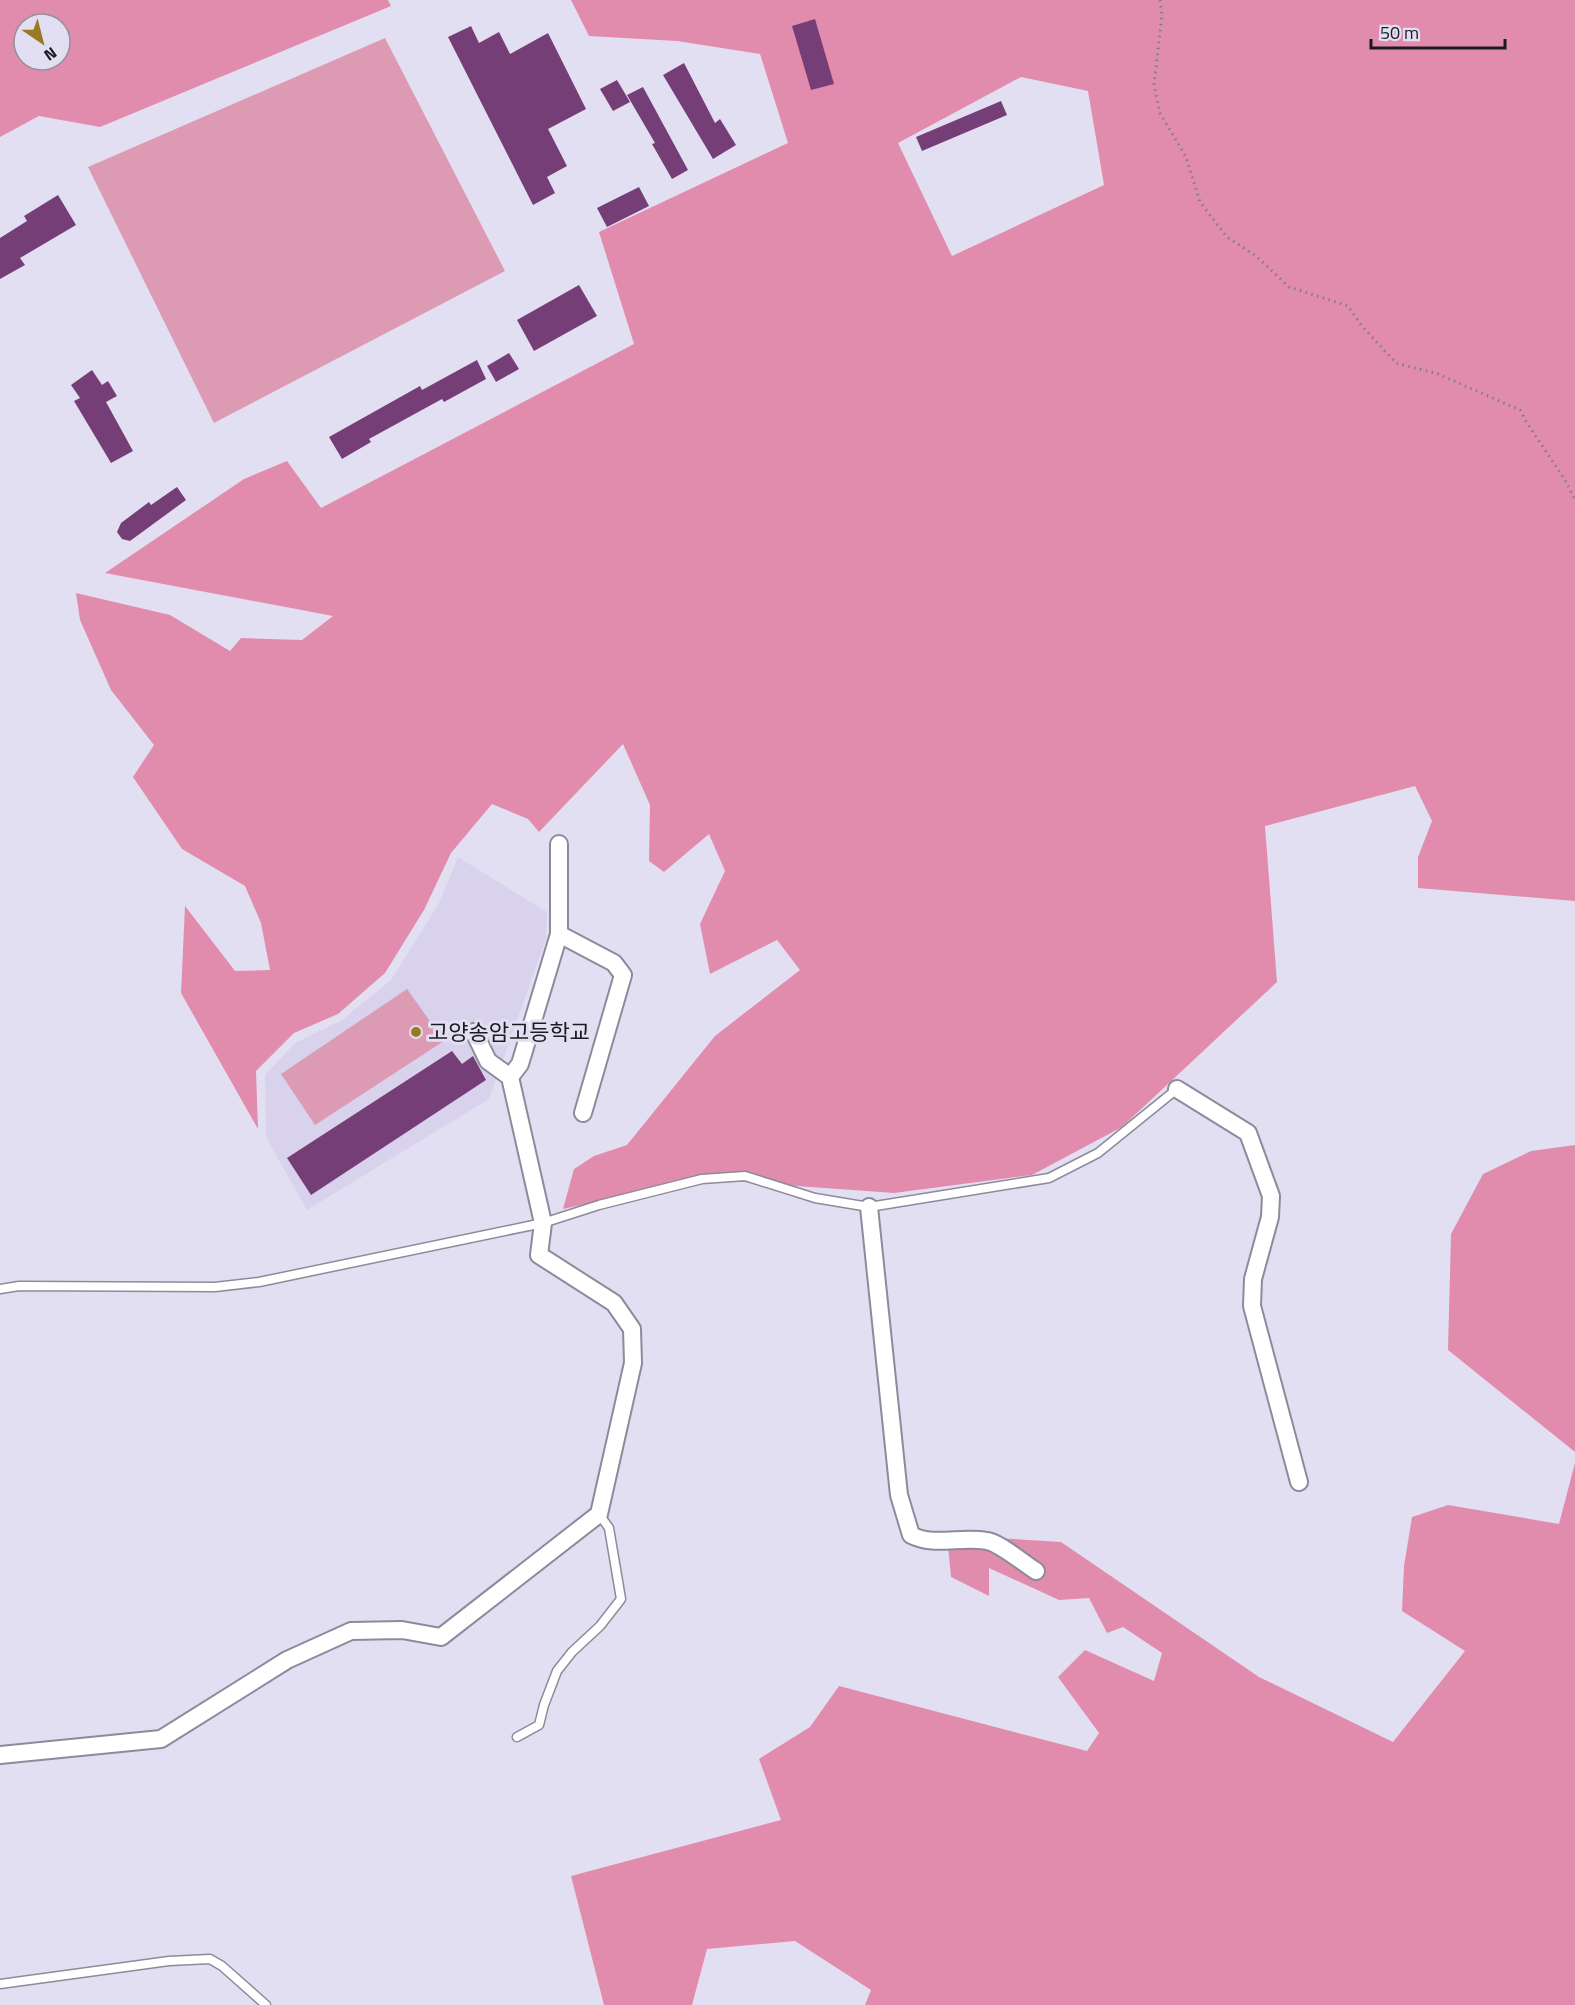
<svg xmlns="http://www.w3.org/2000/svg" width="1575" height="2005" font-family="'Titillium Web','Noto Sans KR',sans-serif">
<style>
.built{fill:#d8d2ed}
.green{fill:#dd9bb3}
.forest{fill:#e28cad;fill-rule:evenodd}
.building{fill:#763e77}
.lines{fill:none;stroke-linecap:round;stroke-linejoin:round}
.service-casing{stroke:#8d8a9b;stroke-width:11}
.minor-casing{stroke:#8d8a9b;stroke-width:20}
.path{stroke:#807d8a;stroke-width:3;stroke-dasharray:1.5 4.5;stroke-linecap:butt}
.service{stroke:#fff;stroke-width:8}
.minor{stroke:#fff;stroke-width:16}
.poi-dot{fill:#9b7823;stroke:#e3dff2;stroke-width:2}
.labels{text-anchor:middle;stroke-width:6;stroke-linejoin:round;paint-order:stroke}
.poi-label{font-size:22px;fill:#1b1a20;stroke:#e3dff2;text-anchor:start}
</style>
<rect width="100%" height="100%" fill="#e3dff2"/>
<path class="built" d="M458,857L547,912L546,939L489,1099L307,1210L266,1137L265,1075L295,1043L342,1020L391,980L439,903Z"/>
<g class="green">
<path d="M385,38L505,271L214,423L88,167Z"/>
<path d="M407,989L444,1041L315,1125L281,1074Z"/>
</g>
<g class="forest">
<path d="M0,0H388L391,6L100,127L39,116L0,137ZM24,24H60V60H24Z"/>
<path d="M571,0H1575V901L1418,888V857L1432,821L1415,786L1265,826L1277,982L1122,1127L1032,1175L894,1193L701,1179L563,1209L574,1169L594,1156L627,1145L715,1036L800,970L777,940L710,974L700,924L725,871L709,834L664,872L649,861L650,805L623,744L539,832L528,819L492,804L451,853L424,910L385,973L338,1014L294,1033L256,1071L258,1129L181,993L185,906L235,971L270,970L261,923L245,886L182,849L133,777L154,745L111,690L80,620L76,593L170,615L230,651L241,638L302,640L333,616L105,573L244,479L287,461L321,508L634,344L599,232L788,143L760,54L677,41L589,36ZM1021,77L1088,91L1104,185L952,256L898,143Z"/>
<path d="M1575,1145V1452L1448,1350L1451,1234L1483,1174L1531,1151Z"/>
<path d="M1575,1463V2005H865L871,1990L795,1941L707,1949L692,2005H604L571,1876L781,1820L759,1759L810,1727L839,1686L1087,1751L1099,1733L1058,1677L1085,1650L1154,1681L1162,1653L1123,1627L1107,1633L1089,1598L1059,1600L989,1568V1596L951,1577L947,1535L1061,1542L1259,1677L1393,1742L1465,1651L1402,1611L1404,1566L1412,1517L1448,1505L1559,1524Z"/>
</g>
<g class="building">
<path d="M815,19L834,84L811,90L792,26Z"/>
<path d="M471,26L479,43L499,32L510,54L548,33L586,109L548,129L567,166L547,177L555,193L533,205L448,37Z"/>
<path d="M684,63L715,123L720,119L736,145L713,159L663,75Z"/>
<path d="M617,80L630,102L613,111L600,89Z"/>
<path d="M643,87L688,170L672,179L652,144L655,143L627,95Z"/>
<path d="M1001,101L1007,115L922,151L916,137Z"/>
<path d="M639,187L649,206L607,227L597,208Z"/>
<path d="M58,195L76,225L20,258L25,265L0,279V238L27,221L24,216Z"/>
<path d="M579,285L597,316L534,351L517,320Z"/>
<path d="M509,353L519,369L496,382L487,366Z"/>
<path d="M477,360L486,379L444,402L442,399L369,439L371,442L342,459L329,437L420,386L422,390Z"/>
<path d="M92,370L102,385L108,381L117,396L106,402L133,451L111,463L74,401L80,398L71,385Z"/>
<path d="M177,487L186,500L130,541L122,539L117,532L121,523L149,502L151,505Z"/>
<path d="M452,1051L462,1064L473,1056L486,1080L311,1195L287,1158Z"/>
</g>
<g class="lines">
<defs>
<g id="service">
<path d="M0,1289L19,1286L215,1287L259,1282L543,1223L599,1205L702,1179L745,1176L815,1198L869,1207L1049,1178L1098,1153L1177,1089"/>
<path d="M517,1737L539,1725L544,1705L557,1671L572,1652L600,1626L621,1599L609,1528L599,1514"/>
<path d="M0,1984L169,1961L210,1959L222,1966L266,2005"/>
</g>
<g id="minor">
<path d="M559,934L614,963L623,975L583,1113"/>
<path d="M510,1077L520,1064L559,934V844"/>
<path d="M1177,1089L1248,1133L1271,1196L1270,1217L1253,1279L1252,1306L1299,1482"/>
<path d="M869,1207L899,1495L911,1535C934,1547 961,1536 987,1541C1000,1543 1023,1563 1036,1571"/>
<path d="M0,1755L161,1739L287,1660L351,1631L402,1630L441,1637L599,1514L633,1363L632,1329L614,1303L539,1255L543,1223L510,1077L488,1061L474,1032"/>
</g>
</defs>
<use href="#service" class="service-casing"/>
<use href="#minor" class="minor-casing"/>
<path class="path" d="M1160,0L1162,15L1154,85L1160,113L1186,157L1200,202L1227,237L1256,256L1289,287L1348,306L1361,325L1396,363L1438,374L1520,410L1527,423L1565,480L1575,500"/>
<use href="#service" class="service"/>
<use href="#minor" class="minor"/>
</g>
<circle class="poi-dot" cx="416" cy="1032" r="6"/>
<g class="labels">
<g class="poi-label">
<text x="428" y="1040">고양송암고등학교</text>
</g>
</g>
<g transform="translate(42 42) rotate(145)"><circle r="28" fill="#e3dff2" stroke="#93909e" stroke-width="1.5"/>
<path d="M0-4.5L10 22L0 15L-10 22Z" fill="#9b7823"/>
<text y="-9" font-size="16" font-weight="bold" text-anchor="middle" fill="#1b1a20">N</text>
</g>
<path d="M1371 39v9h134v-9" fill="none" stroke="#1b1a20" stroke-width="3"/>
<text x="1380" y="39" font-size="18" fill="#1b1a20" stroke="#e3dff2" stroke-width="4.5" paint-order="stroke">50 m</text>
</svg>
